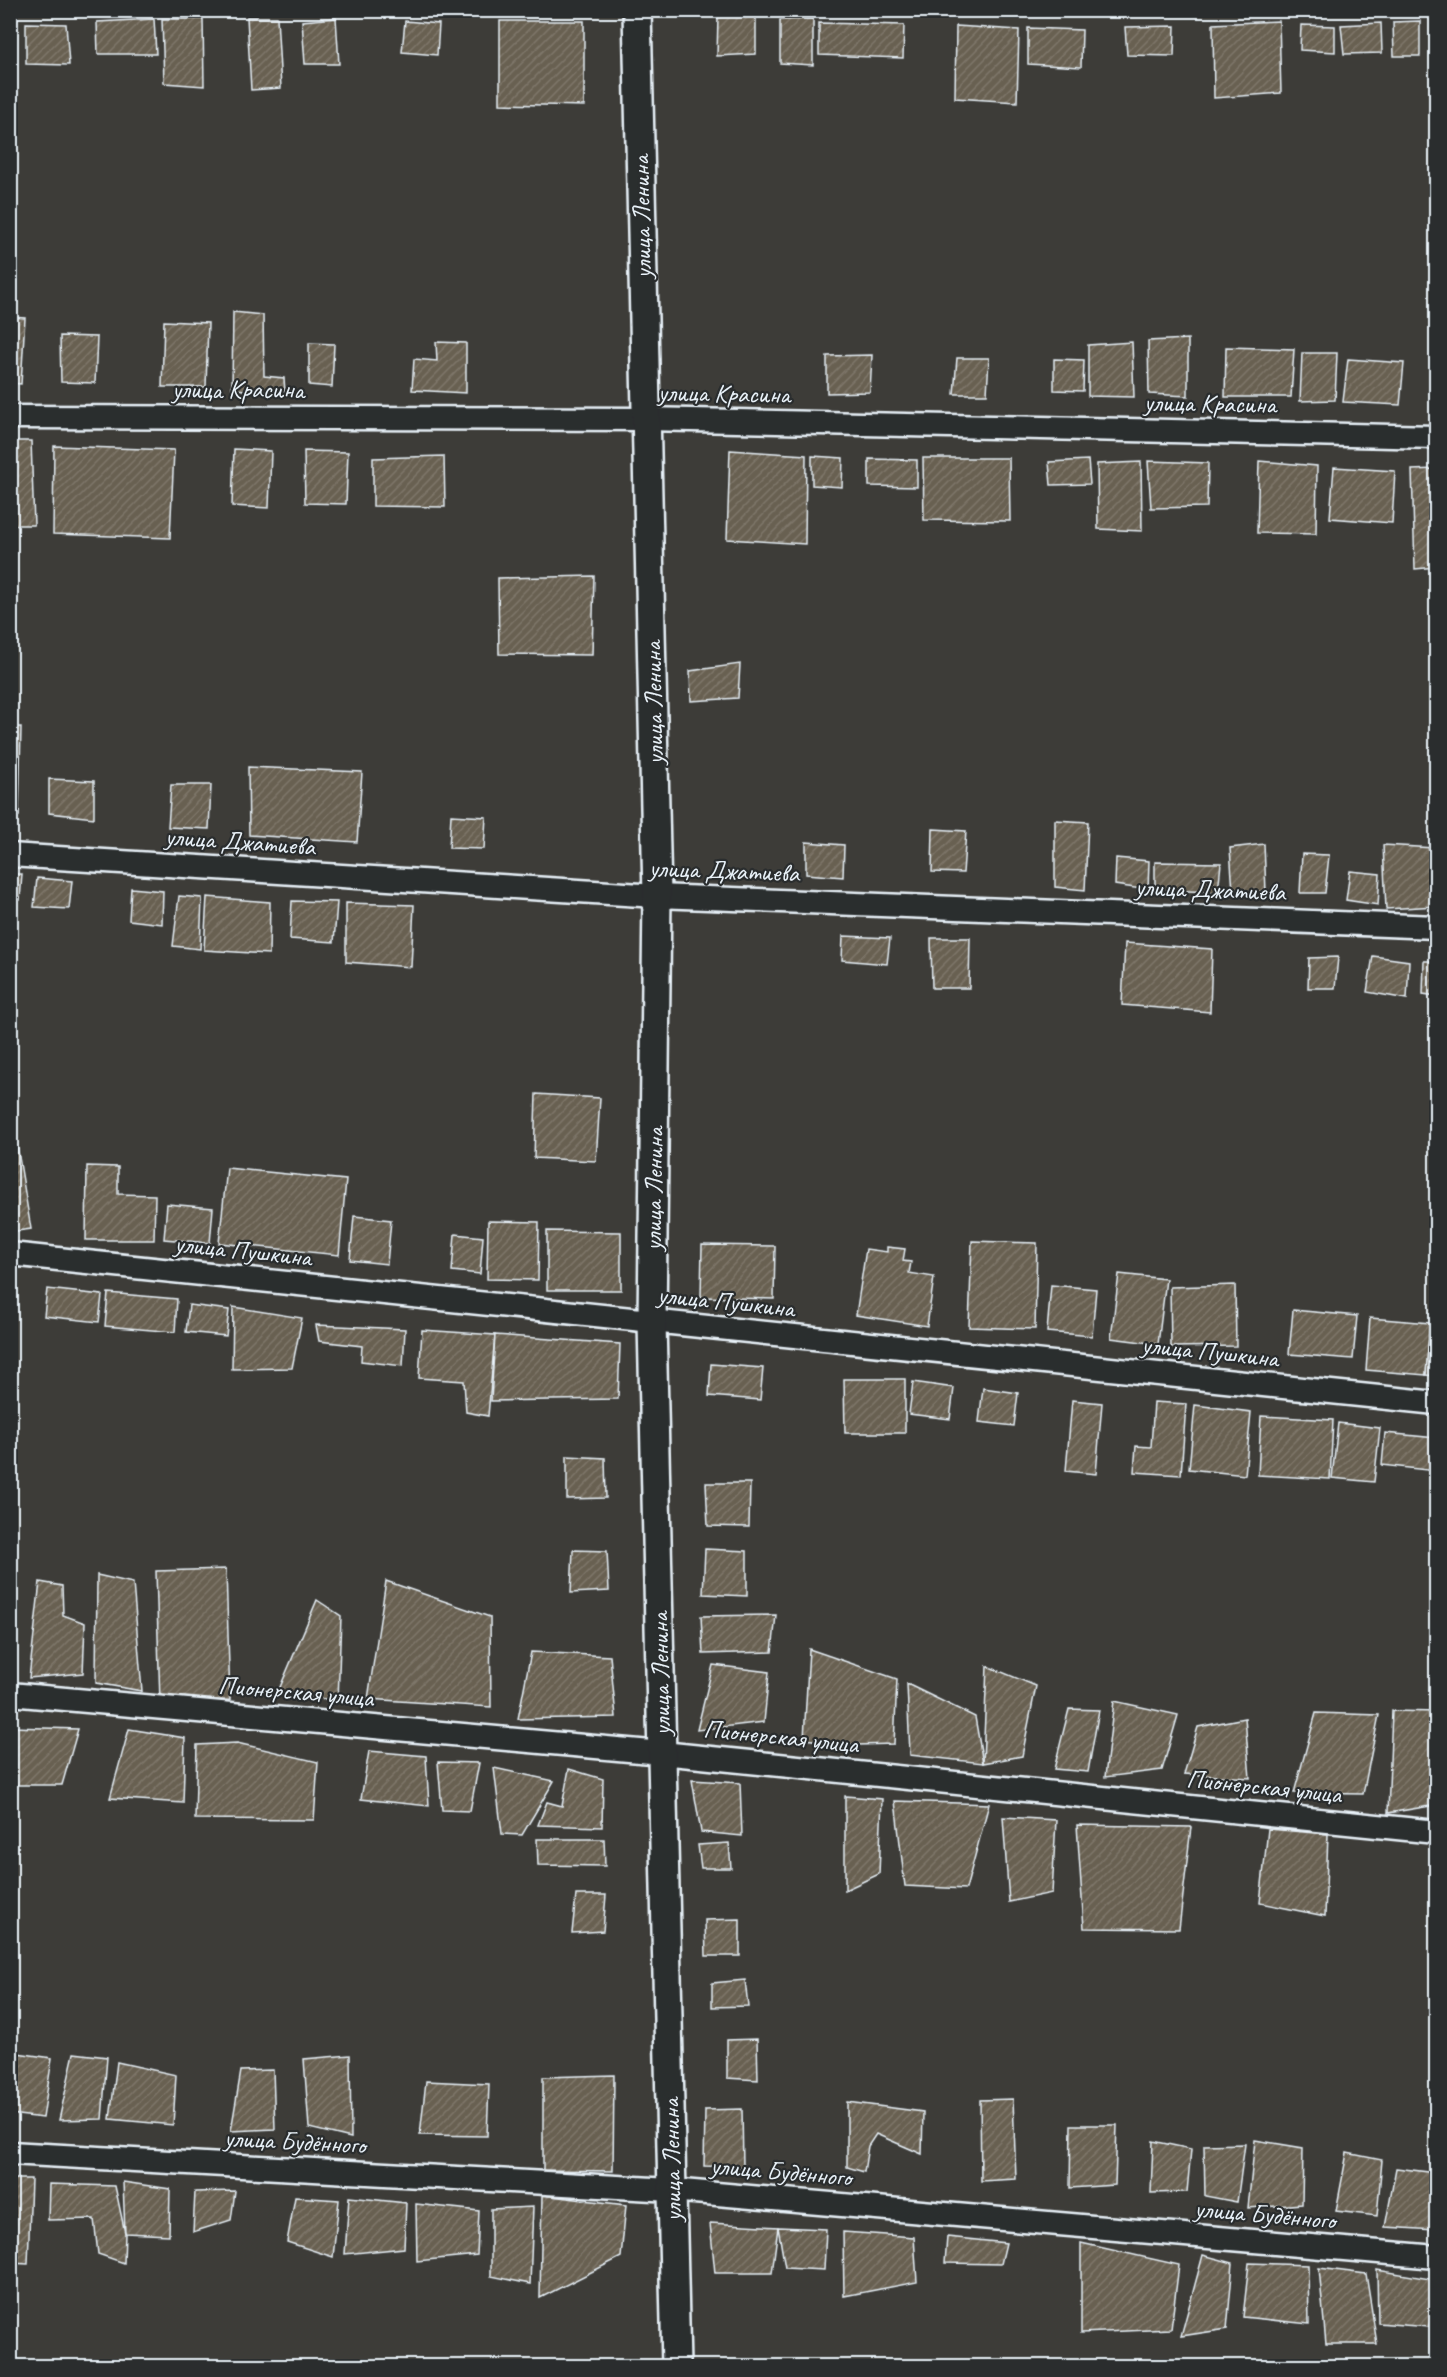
<svg xmlns="http://www.w3.org/2000/svg" width="1447" height="2377" font-family="Caveat,sans-serif">
<style>
.building{fill:url(#building-hatch);stroke:#e8f1f8;stroke-width:1.5}
.lines{fill:none;stroke-linecap:round;stroke-linejoin:round}
.minor-casing{stroke:#e8f1f8;stroke-width:27}
.tertiary-casing{stroke:#e8f1f8;stroke-width:32}
.minor{stroke:#2a2d2e;stroke-width:22}
.tertiary{stroke:#2a2d2e;stroke-width:27}
.labels{text-anchor:middle;stroke-width:4.5;stroke-linejoin:round;paint-order:stroke}
.street-label{font-size:26px;fill:#e8f1f8;stroke:#2a2d2e}
</style>
<defs>
<pattern id="building-hatch" width="6" height="6" patternUnits="userSpaceOnUse" patternTransform="scale(1.5)"><rect width="6" height="6" fill="#686051"/><path d="M-1 1l2-2M0 6l6-6M5 7l2-2" fill="none" stroke="#7e776b"/></pattern>
</defs>
<rect width="100%" height="100%" fill="#3d3c38"/>
<filter id="ink" filterUnits="userSpaceOnUse"><feTurbulence type="fractalNoise" baseFrequency=".0167" numOctaves="2"/><feDisplacementMap in="SourceGraphic" scale="12" xChannelSelector="R" yChannelSelector="G"/><feConvolveMatrix kernelMatrix="1 2 1 2 8 2 1 2 1" color-interpolation-filters="sRGB"/></filter>
<g filter="url(#ink)">
<g class="building">
<path d="M756,14V54L717,56L718,17Z"/>
<path d="M247,17H277L281,88L251,90Z"/>
<path d="M336,18L339,64H305L302,21Z"/>
<path d="M154,19L156,54H98L97,22Z"/>
<path d="M162,19H203L204,86L164,83Z"/>
<path d="M813,19V65L780,63V20Z"/>
<path d="M405,21L439,24L437,55L402,52Z"/>
<path d="M500,21H584V106L500,104Z"/>
<path d="M1279,21L1281,93L1214,98L1213,24Z"/>
<path d="M1420,21V56H1394L1393,22Z"/>
<rect x="1433" y="21" width="3" height="35"/>
<path d="M26,23L66,24L69,65L26,64Z"/>
<path d="M819,23L904,25L903,58L819,55Z"/>
<path d="M1381,23L1382,53L1344,54L1341,25Z"/>
<path d="M1301,25L1335,26V52L1300,50Z"/>
<path d="M956,26L1019,30L1017,102L955,98Z"/>
<path d="M1175,26L1174,56L1127,55L1125,27Z"/>
<path d="M1028,28L1082,30L1081,67L1028,64Z"/>
<path d="M233,312L263,315L264,376L284,378L285,393L232,389Z"/>
<path d="M10,317L25,318L21,384L10,383Z"/>
<path d="M164,321L208,323L206,387H162Z"/>
<path d="M60,336L97,337L95,383L61,382Z"/>
<path d="M1188,339V396L1149,394L1148,341Z"/>
<path d="M436,342L466,343V393L412,390L414,359L437,361Z"/>
<path d="M1132,342L1134,397L1088,396V345Z"/>
<path d="M309,343L334,344L332,387L309,385Z"/>
<path d="M1226,347L1294,349L1291,397H1225Z"/>
<path d="M1302,353H1337L1335,400L1300,401Z"/>
<path d="M872,355L870,392L827,393V356Z"/>
<path d="M957,358H989L987,394H954Z"/>
<path d="M1054,359L1084,360L1083,391L1054,390Z"/>
<path d="M1348,359L1404,363L1400,405L1343,402Z"/>
<path d="M10,441H31L34,525H10Z"/>
<path d="M54,446L174,450L170,538L53,534Z"/>
<path d="M234,449L271,451L269,508L232,506Z"/>
<path d="M730,450L806,455L805,544L727,539Z"/>
<path d="M304,451L348,452L346,504L305,503Z"/>
<path d="M444,456L445,507L373,506V458Z"/>
<path d="M812,456L843,458L842,487L812,485Z"/>
<path d="M923,458H1009L1010,521L924,520Z"/>
<path d="M869,459L917,460V487L869,486Z"/>
<path d="M1088,460L1090,484L1051,485L1049,462Z"/>
<path d="M1148,461L1208,463L1207,507L1151,508Z"/>
<path d="M1259,461L1317,466L1316,534L1257,533Z"/>
<path d="M1141,462L1142,531L1098,529L1097,464Z"/>
<path d="M1334,467L1395,471L1392,523L1330,518Z"/>
<path d="M1436,469V567L1415,569L1412,470Z"/>
<path d="M594,576L592,655L499,654L498,578Z"/>
<path d="M740,664L738,698L691,701L690,671Z"/>
<path d="M10,727H21L19,816H10Z"/>
<path d="M248,767L362,772L357,842L249,835Z"/>
<path d="M49,779L94,781V818L49,813Z"/>
<path d="M171,785H211L209,829L168,827Z"/>
<path d="M451,815L486,817L484,849L449,848Z"/>
<path d="M1055,820L1088,822L1085,890L1055,887Z"/>
<path d="M933,829L966,831L963,873L932,872Z"/>
<path d="M806,842L844,845L843,877L806,874Z"/>
<path d="M1264,844L1266,892H1233L1230,848Z"/>
<path d="M1383,845L1434,848L1436,906L1386,909Z"/>
<path d="M1302,854L1329,855L1325,893H1300Z"/>
<path d="M1116,858L1149,861L1148,890L1115,885Z"/>
<path d="M1155,862L1221,863L1218,892L1155,890Z"/>
<path d="M1350,871L1380,874L1378,905L1346,900Z"/>
<path d="M10,874H22L20,900H10Z"/>
<path d="M37,878L72,881L69,909L34,907Z"/>
<path d="M131,888L163,891L162,924L129,920Z"/>
<path d="M179,896L202,898L200,949L173,946Z"/>
<path d="M207,897L270,902L269,954L204,950Z"/>
<path d="M292,901L337,902L334,942L290,939Z"/>
<path d="M346,903L414,905L411,967L346,962Z"/>
<path d="M843,936L890,938L887,964L842,960Z"/>
<path d="M931,938H970L969,988H932Z"/>
<path d="M1125,943L1212,949L1210,1012L1122,1005Z"/>
<path d="M1373,956L1409,961L1407,999L1367,992Z"/>
<path d="M1338,957L1335,988H1308L1309,958Z"/>
<path d="M1424,961H1436V996L1423,994Z"/>
<path d="M536,1094L600,1098L596,1161L534,1158Z"/>
<path d="M17,1145L31,1229L10,1232V1146Z"/>
<path d="M87,1166L118,1167V1194L155,1195L154,1240H86Z"/>
<path d="M227,1168L346,1180L339,1255L219,1243Z"/>
<path d="M167,1204L213,1208L210,1243L164,1239Z"/>
<path d="M354,1216L391,1220L387,1264L350,1260Z"/>
<path d="M488,1221L539,1222L538,1280L487,1279Z"/>
<path d="M547,1231L621,1232V1290H547Z"/>
<path d="M455,1234L483,1237L480,1274L452,1271Z"/>
<path d="M972,1241L1037,1243L1035,1329L969,1327Z"/>
<path d="M702,1245L775,1246L774,1299L701,1297Z"/>
<path d="M887,1247L905,1249L903,1261L911,1262L909,1273L934,1277L927,1326L856,1315L866,1249L887,1252Z"/>
<path d="M1119,1274L1166,1279L1158,1344L1111,1338Z"/>
<path d="M1051,1285L1096,1289L1092,1336L1047,1332Z"/>
<path d="M1235,1285L1236,1346L1171,1347L1170,1287Z"/>
<path d="M47,1289L102,1295L99,1322L44,1316Z"/>
<path d="M108,1293L177,1299L175,1332L105,1326Z"/>
<path d="M189,1305L229,1310L226,1336L186,1332Z"/>
<path d="M233,1307L302,1318L292,1368L232,1369Z"/>
<path d="M1293,1310L1357,1316L1353,1359L1289,1354Z"/>
<path d="M1370,1318L1430,1323L1426,1375L1366,1370Z"/>
<path d="M1430,1323H1436V1376L1426,1375Z"/>
<path d="M316,1325L405,1329L403,1366L361,1361L362,1346L319,1341Z"/>
<path d="M422,1330L495,1335L488,1416L466,1412L464,1381L419,1378Z"/>
<path d="M495,1335L620,1344L618,1399L491,1401Z"/>
<path d="M711,1364L763,1368L760,1400L709,1396Z"/>
<path d="M844,1379H905V1433H845Z"/>
<path d="M913,1382L954,1388L950,1419L909,1414Z"/>
<path d="M983,1388L1018,1393L1014,1426L979,1422Z"/>
<path d="M1072,1400L1102,1403L1096,1474L1066,1471Z"/>
<path d="M1154,1402L1186,1404L1181,1475L1134,1472L1136,1446L1151,1447Z"/>
<path d="M1195,1405L1251,1412L1245,1475L1189,1469Z"/>
<path d="M1261,1416L1333,1420L1330,1479L1258,1475Z"/>
<path d="M1338,1423L1380,1428L1374,1482L1332,1478Z"/>
<path d="M1385,1433L1436,1438V1471L1382,1465Z"/>
<path d="M567,1456L605,1458L606,1498L567,1499Z"/>
<path d="M706,1483H750L749,1527L708,1526Z"/>
<path d="M705,1549L747,1551V1596L703,1594Z"/>
<path d="M573,1550L607,1551L609,1591L571,1593Z"/>
<path d="M226,1569L230,1700L160,1702L156,1571Z"/>
<path d="M97,1575L133,1583L142,1691L96,1683Z"/>
<path d="M386,1581L490,1617L491,1707L368,1699Z"/>
<path d="M40,1582L62,1586L63,1615L85,1623L83,1673L29,1678Z"/>
<path d="M317,1600L341,1616L338,1701L278,1692Z"/>
<path d="M776,1615L772,1652L703,1654L701,1616Z"/>
<path d="M809,1649L897,1679L894,1744L857,1745L804,1739Z"/>
<path d="M531,1652L610,1656L616,1717L518,1719Z"/>
<path d="M713,1665L769,1672L764,1722L697,1730Z"/>
<path d="M987,1666L1036,1686L1022,1756L983,1763Z"/>
<path d="M907,1684L975,1717L983,1763L910,1755Z"/>
<path d="M1114,1701L1178,1715L1162,1770L1105,1777Z"/>
<path d="M1069,1709L1099,1710L1088,1772L1054,1769Z"/>
<path d="M1392,1711L1436,1712V1805L1388,1813Z"/>
<path d="M1316,1713L1379,1715L1363,1794L1294,1793Z"/>
<path d="M1245,1718L1250,1778L1184,1774L1198,1727Z"/>
<path d="M10,1727L78,1729L62,1785H10Z"/>
<path d="M129,1729L185,1738L183,1803L110,1798Z"/>
<path d="M237,1743L318,1762L314,1820L195,1819L197,1745Z"/>
<path d="M369,1751L426,1756L429,1806L361,1799Z"/>
<path d="M438,1762L479,1763L470,1811L442,1810Z"/>
<path d="M494,1768L554,1781L522,1835L502,1834Z"/>
<path d="M569,1769L603,1779L602,1827L538,1825L547,1802L562,1806Z"/>
<path d="M692,1780L740,1783L742,1836L701,1832Z"/>
<path d="M845,1796L882,1799L879,1874L845,1890Z"/>
<path d="M895,1801L989,1804L966,1889L905,1886Z"/>
<path d="M1003,1817L1056,1820L1052,1893L1009,1902Z"/>
<path d="M1077,1825L1191,1827L1179,1929L1084,1928Z"/>
<path d="M1268,1829L1328,1834L1325,1916L1260,1903Z"/>
<path d="M537,1839H604L605,1866L538,1865Z"/>
<path d="M729,1843L731,1868H701L698,1845Z"/>
<path d="M576,1895H606L603,1931L572,1933Z"/>
<path d="M740,1919V1956H706L705,1920Z"/>
<path d="M745,1980L748,2006L712,2007V1983Z"/>
<path d="M757,2039L758,2080L727,2078V2040Z"/>
<path d="M10,2052L52,2058L43,2118L10,2114Z"/>
<path d="M74,2053L107,2057L102,2119L59,2120Z"/>
<path d="M350,2055L351,2138L309,2128L304,2059Z"/>
<path d="M117,2062L176,2075L173,2125L110,2119Z"/>
<path d="M273,2070L275,2129L231,2131L241,2071Z"/>
<path d="M614,2075L613,2171L543,2170V2077Z"/>
<path d="M426,2081L489,2084L487,2136L420,2135Z"/>
<path d="M1013,2099L1016,2179L981,2181L980,2100Z"/>
<path d="M847,2102L923,2112L922,2154L876,2134L868,2146L864,2172L847,2167Z"/>
<path d="M742,2109L743,2167L704,2166L705,2110Z"/>
<path d="M1071,2125H1117L1115,2185L1070,2188Z"/>
<path d="M1255,2140L1303,2148L1302,2204L1248,2208Z"/>
<path d="M1153,2141L1191,2149L1187,2192L1151,2193Z"/>
<path d="M1245,2144L1237,2202L1205,2196L1204,2145Z"/>
<path d="M1347,2153L1382,2160L1377,2216L1336,2211Z"/>
<path d="M1396,2168L1436,2173V2230L1385,2227Z"/>
<path d="M10,2179H31L28,2264L10,2263Z"/>
<path d="M123,2182L170,2189L169,2235L125,2233Z"/>
<path d="M49,2184L115,2186L125,2233L124,2263L98,2254L94,2219L48,2220Z"/>
<path d="M235,2191L231,2220L193,2232L195,2192Z"/>
<path d="M542,2195L626,2205L621,2257L540,2298Z"/>
<path d="M295,2197L339,2200L333,2257L287,2242Z"/>
<path d="M349,2197L406,2203L404,2248L345,2254Z"/>
<path d="M416,2204L479,2211L477,2255L417,2261Z"/>
<path d="M533,2207L530,2284L491,2276V2209Z"/>
<path d="M710,2223L778,2227L772,2273H715Z"/>
<path d="M778,2227L826,2229L824,2270L785,2268Z"/>
<path d="M843,2232L914,2237L917,2282L844,2296Z"/>
<path d="M947,2237L1006,2243L1001,2264L945,2263Z"/>
<path d="M1081,2243L1179,2265L1171,2329L1081,2333Z"/>
<path d="M1203,2255L1233,2263L1227,2329L1181,2336Z"/>
<path d="M1249,2263L1308,2265L1309,2324L1243,2317Z"/>
<path d="M1319,2268L1366,2274L1377,2344H1326Z"/>
<path d="M1377,2270L1436,2280L1429,2327L1378,2323Z"/>
</g>
<g class="lines">
<defs>
<g id="minor">
<path d="M10,417L645,419L1436,437"/>
<path d="M10,855L657,896L1436,927"/>
<path d="M10,1254L1436,1403"/>
<path d="M10,1694L662,1753L1436,1832"/>
<path d="M10,2153L671,2190L1436,2257"/>
</g>
<path id="tertiary" d="M637,10L657,896L652,1322L676,2366"/>
</defs>
<use href="#minor" class="minor-casing"/>
<use href="#tertiary" class="tertiary-casing"/>
<use href="#minor" class="minor"/>
<use href="#tertiary" class="tertiary"/>
</g>
</g>
<g class="labels">
<g class="street-label">
<text transform="translate(641 217) rotate(-91)" y="9">улица Ленина</text>
<text x="238" y="398">улица Красина</text>
<text transform="translate(724 393) rotate(1)" y="9">улица Красина</text>
<text transform="translate(1210 403) rotate(1)" y="9">улица Красина</text>
<text transform="translate(653 703) rotate(-91)" y="9">улица Ленина</text>
<text transform="translate(240 841) rotate(4)" y="9">улица Джатиева</text>
<text transform="translate(724 870) rotate(2)" y="9">улица Джатиева</text>
<text transform="translate(1210 889) rotate(2)" y="9">улица Джатиева</text>
<text transform="translate(653 1189) rotate(-89)" y="9">улица Ленина</text>
<text transform="translate(243 1250) rotate(6)" y="9">улица Пушкина</text>
<text transform="translate(726 1301) rotate(6)" y="9">улица Пушкина</text>
<text transform="translate(1210 1351) rotate(6)" y="9">улица Пушкина</text>
<text transform="translate(660 1674) rotate(-91)" y="9">улица Ленина</text>
<text transform="translate(296 1691) rotate(5)" y="9">Пионерская улица</text>
<text transform="translate(781 1736) rotate(6)" y="9">Пионерская улица</text>
<text transform="translate(1264 1786) rotate(6)" y="9">Пионерская улица</text>
<text transform="translate(295 2141) rotate(3)" y="9">улица Будённого</text>
<text transform="translate(671 2160) rotate(-91)" y="9">улица Ленина</text>
<text transform="translate(781 2171) rotate(5)" y="9">улица Будённого</text>
<text transform="translate(1265 2214) rotate(5)" y="9">улица Будённого</text>
</g>
</g>
<rect width="1447" height="2377" fill="none" stroke="#2a2d2e" stroke-width="36"/>
<rect x="18" y="18" width="1411" height="2341" fill="none" stroke="#e8f1f8" stroke-width="2" filter="url(#ink)"/>
</svg>
